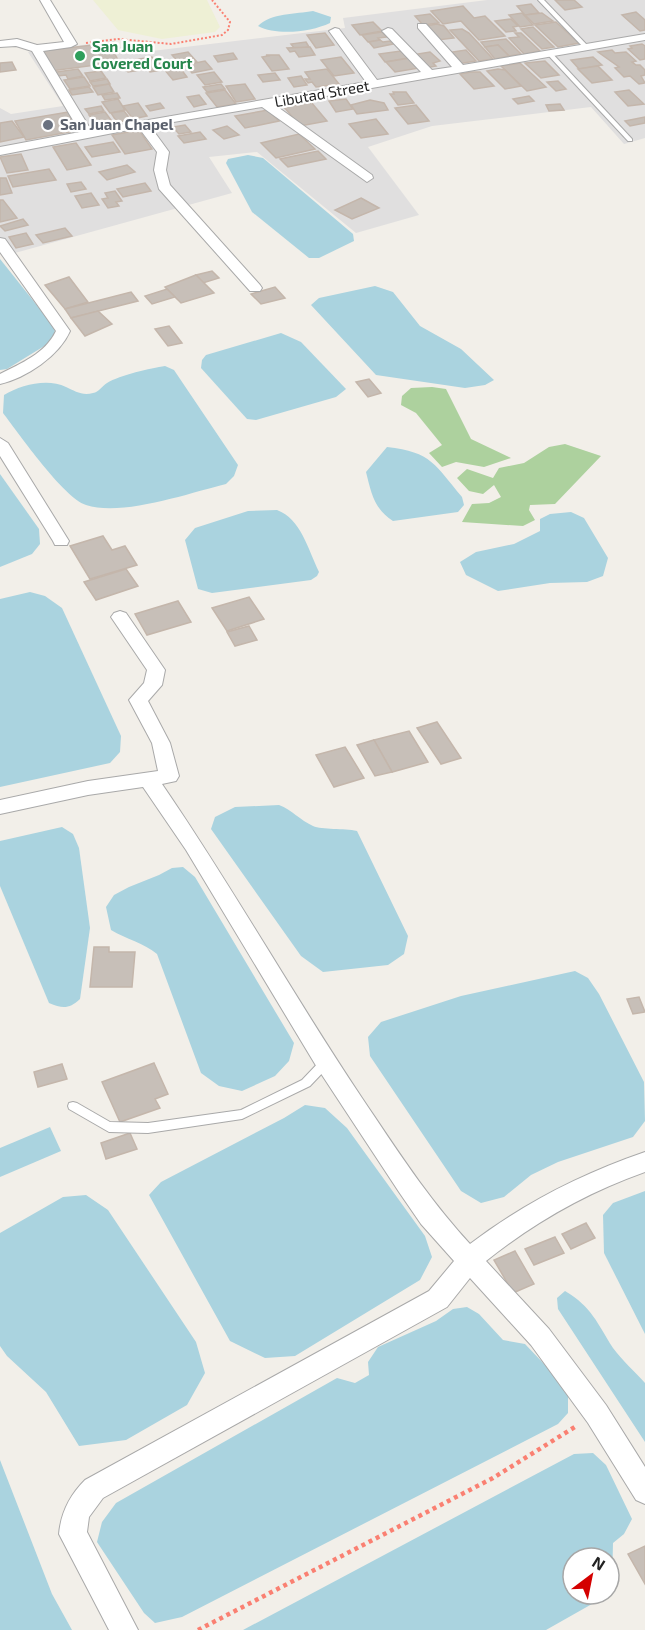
<svg xmlns="http://www.w3.org/2000/svg" width="645" height="1630" font-family="'Exo 2',sans-serif">
<style>
.residential{fill:#e0dfdf}
.farmland{fill:#eef0d5}
.forest{fill:#add19e}
.water{fill:#aad3df}
.building{fill:#c7bfb8;stroke:#c4b6ab;stroke-width:1.5}
.lines{fill:none;stroke-linecap:round;stroke-linejoin:round}
.service-casing{stroke:#a9a9a9;stroke-width:2}
.minor-casing{stroke:#a9a9a9;stroke-width:2}
.path-far1{stroke:#fa8072;stroke-width:2;stroke-dasharray:2 2;stroke-linecap:butt}
.path{stroke:#fa8072;stroke-width:4.5;stroke-dasharray:4 4;stroke-linecap:butt}
.service{fill:#fff;fill-rule:evenodd}
.minor{fill:#fff;fill-rule:evenodd}
.leisure-dot{fill:#2e9e5b;stroke:#fff;stroke-width:2}
.worship-dot{fill:#6b7280;stroke:#fff;stroke-width:2}
.labels{text-anchor:middle;stroke-width:4.5;stroke-linejoin:round;paint-order:stroke}
.far-leisure-label{font-size:15px;font-weight:bold;fill:#27864d;stroke:#fff;text-anchor:start}
.far-street-label{font-size:15px;fill:#222;stroke:#fff}
.far-worship-label{font-size:15px;font-weight:bold;fill:#5b616d;stroke:#fff;text-anchor:start}
</style>
<rect width="100%" height="100%" fill="#f2efe9"/>
<path class="residential" d="M487,0H645V138L624,144L591,107L432,126L368,147L419,215L356,233L257,152L209,157L232,193L4,256L0,252V108L11,114L63,106L28,52L114,41L127,54L345,28L343,18Z"/>
<path class="farmland" d="M93,0H207L220,27L215,32L162,39L118,30Z"/>
<g class="forest">
<path d="M432,387L446,389L471,439L511,458L484,467L456,462L442,467L429,453L442,445L416,413L401,405L402,396L411,388Z"/>
<path d="M565,444L601,456L555,504L530,505L529,510L535,520L523,526L462,522L472,504L489,503L501,497L494,485L483,494L469,491L457,478L467,469L493,478L499,468L524,463L549,447Z"/>
</g>
<g class="water">
<path d="M313,11L331,17L330,23C311,32 277,36 258,26C271,13 296,14 313,11Z"/>
<path d="M248,155L263,158L353,234L354,241L319,258H309L252,212L226,163L228,159Z"/>
<path d="M0,259L55,328L54,340L7,369L0,370Z"/>
<path d="M375,286L393,292L420,326L461,349L494,380L485,385L465,388L376,375L311,305L319,298Z"/>
<path d="M281,333L301,342L346,389L336,397L256,420L247,419L201,368L202,360L206,355Z"/>
<path d="M165,366L174,370L238,465L234,476L226,484C189,493 122,517 86,505C63,497 20,435 3,413L4,395C21,385 47,378 66,387C75,391 82,396 93,393C99,392 102,386 107,383C120,375 151,368 165,366Z"/>
<path d="M387,447C432,452 435,465 462,497L464,505L458,512L393,521C374,509 371,492 366,472Z"/>
<path d="M0,474L39,529L40,544L32,554L0,567Z"/>
<path d="M277,510C301,519 308,549 319,572L317,576L311,580L212,593L198,589L185,540L195,528L248,511Z"/>
<path d="M571,512L584,518L608,558L603,576L587,582L550,583L498,591L466,575L460,562L476,552L514,544L540,531V519L550,514Z"/>
<path d="M30,592L45,596L62,608L121,736L120,752L110,763L0,787V599Z"/>
<path d="M279,805C292,810 300,820 313,826C322,830 344,828 357,831L408,936L404,954L388,965L323,972L301,956L211,829L215,817L235,807Z"/>
<path d="M62,827L73,834L79,848L90,928L80,999C69,1009 63,1009 49,1003L0,886V841Z"/>
<path d="M183,867L195,877L294,1043L289,1061L275,1076L242,1091L219,1086L201,1073L157,954C144,943 126,939 111,930L106,907L114,895L129,887L159,875L172,868Z"/>
<path d="M575,971L588,978L599,994L644,1082L645,1121L633,1137L558,1162L531,1175L504,1197L481,1203L461,1191L370,1056L368,1037L381,1022L461,996Z"/>
<path d="M305,1105L325,1108L347,1128L425,1236L432,1257L420,1280L295,1356L265,1358L230,1341L149,1195L161,1182L284,1118Z"/>
<path d="M50,1127L61,1151L0,1177V1148Z"/>
<path d="M645,1191V1334L604,1253L603,1215L613,1203Z"/>
<path d="M86,1195L108,1210L196,1342L205,1373L187,1405L126,1440L79,1446L46,1392L7,1356L0,1346V1233L63,1197Z"/>
<path d="M565,1291C592,1307 597,1323 613,1348C622,1360 635,1372 645,1383V1442L558,1309L557,1298Z"/>
<path d="M467,1307L479,1314L503,1340L525,1344L568,1389V1413L558,1424L182,1617L155,1623L144,1613L97,1542L102,1522L116,1503L337,1378L355,1383L369,1375L368,1362L378,1347L436,1321L453,1309Z"/>
<path d="M593,1453L606,1465L632,1519L624,1534L613,1543L612,1584L609,1587V1558H573V1594H604L599,1600L546,1630H243L574,1454Z"/>
<path d="M0,1460L52,1594L72,1630H0Z"/>
</g>
<g class="building">
<path d="M555,0H574L582,7L565,10Z"/>
<path d="M531,4L539,13L525,15L517,6Z"/>
<path d="M463,6L474,18L485,16L505,36L479,40L461,21L443,24L431,11Z"/>
<path d="M636,12L645,20V30L640,31L622,15Z"/>
<path d="M522,13L533,25L520,27L509,15Z"/>
<path d="M542,13L553,21L534,24L525,15Z"/>
<path d="M430,14L439,23L423,25L415,16Z"/>
<path d="M511,19L518,26L513,27L516,31L506,32L495,21Z"/>
<path d="M373,22L382,31L360,35L352,25Z"/>
<path d="M556,22L579,43L558,47L535,25Z"/>
<path d="M437,24L444,26L454,38L437,40L425,26Z"/>
<path d="M533,27L554,47L542,49L521,29Z"/>
<path d="M462,29L469,33L493,59L479,61L450,30Z"/>
<path d="M382,32L387,37L378,38L380,40L368,42L362,35Z"/>
<path d="M325,33L334,45L316,48L307,35Z"/>
<path d="M515,33H521L540,51L524,54L509,38L519,37Z"/>
<path d="M506,39L521,54L509,56L498,45L485,47L481,42Z"/>
<path d="M380,40L383,42L390,41L393,44L374,48L369,42Z"/>
<path d="M306,42L309,47L295,49L291,44Z"/>
<path d="M109,43L119,62L51,71L42,51Z"/>
<path d="M642,44L645,46V59L640,60L628,49L632,48L630,46Z"/>
<path d="M498,45L509,56L495,59L485,47Z"/>
<path d="M310,47L315,55L299,57L295,51L290,52L287,48Z"/>
<path d="M466,50L476,61L457,64L446,53Z"/>
<path d="M612,50L615,53L626,52L636,61L632,62L636,65H640L645,70V75L641,76L645,83L639,84L630,76L624,77L615,68L619,67L598,52Z"/>
<path d="M401,51L408,58L385,62L379,54Z"/>
<path d="M188,52L197,62L181,65L172,55Z"/>
<path d="M430,52L440,61L433,63L436,66L425,68L412,55Z"/>
<path d="M233,53L237,59L218,62L214,56Z"/>
<path d="M266,55H279L289,69L272,71L262,57L268,56Z"/>
<path d="M152,57L162,70L150,72L148,69L128,72L120,62Z"/>
<path d="M341,57L354,73L334,76L321,60Z"/>
<path d="M593,57L602,65L579,69L571,60Z"/>
<path d="M410,58L419,68L395,72L386,62Z"/>
<path d="M174,60L187,77L173,80L159,63Z"/>
<path d="M205,61L212,69L192,73L185,65Z"/>
<path d="M545,61L559,75L541,78L525,63Z"/>
<path d="M12,62L16,70L0,72V63Z"/>
<path d="M520,63L546,87L527,91L501,66Z"/>
<path d="M598,66L612,80L592,83L578,69Z"/>
<path d="M78,69L83,76L68,79L66,75L58,76L56,72Z"/>
<path d="M327,69L339,84L316,87L312,82L308,83L305,79H310L305,72Z"/>
<path d="M498,69L505,70L521,86L505,89L487,71Z"/>
<path d="M101,71L106,78L90,81L85,73Z"/>
<path d="M214,72L222,82L205,85L197,75Z"/>
<path d="M471,72H480L494,86L474,89L460,74Z"/>
<path d="M275,73L280,80L263,82L258,75Z"/>
<path d="M301,76L307,85L294,87L288,78Z"/>
<path d="M84,77L90,86L70,89L64,80Z"/>
<path d="M107,79L110,84L93,86L90,82Z"/>
<path d="M558,81L566,89L556,91L547,82Z"/>
<path d="M109,84L114,92L98,95L93,87Z"/>
<path d="M221,84L225,89L207,92L203,87Z"/>
<path d="M245,84L255,99L236,102L226,86Z"/>
<path d="M89,87L93,92L72,95L69,90Z"/>
<path d="M225,90L236,104L217,107L206,93Z"/>
<path d="M629,90L644,104L628,106L615,92Z"/>
<path d="M393,92H406L414,103L398,105L390,94H394Z"/>
<path d="M117,93L120,98L105,100L102,95Z"/>
<path d="M199,95L206,104L194,107L187,97Z"/>
<path d="M529,96L534,101L518,104L513,99Z"/>
<path d="M118,99L125,110L110,113L102,102Z"/>
<path d="M346,99L353,109L336,112L329,101Z"/>
<path d="M370,100L384,103L388,110L357,114L351,105Z"/>
<path d="M311,102L327,121L300,126L284,107Z"/>
<path d="M138,103L147,116L133,119L123,106Z"/>
<path d="M160,103L164,108L150,111L146,106Z"/>
<path d="M560,104L564,110L549,111L546,105Z"/>
<path d="M416,105L429,121L408,124L395,108Z"/>
<path d="M101,106L104,111L89,114L85,109Z"/>
<path d="M268,110L279,121L245,128L235,116Z"/>
<path d="M124,111L131,120L117,122L111,113Z"/>
<path d="M68,112L80,130L26,140L15,121Z"/>
<path d="M105,112L114,124L98,127L89,115Z"/>
<path d="M645,117V123L630,126L625,121Z"/>
<path d="M376,119L388,134L361,138L349,124Z"/>
<path d="M12,121L24,137L0,142V123Z"/>
<path d="M185,125L191,132L179,134L173,127Z"/>
<path d="M227,126L239,135L224,139L213,130Z"/>
<path d="M139,130L152,149L125,154L112,135Z"/>
<path d="M200,132L206,139L184,143L178,136Z"/>
<path d="M299,134L315,149L276,158L261,143Z"/>
<path d="M113,142L120,152L92,157L85,147Z"/>
<path d="M76,143L91,165L67,170L53,147Z"/>
<path d="M318,151L326,159L288,167L280,159Z"/>
<path d="M21,154L28,170L7,173L0,157Z"/>
<path d="M127,165L135,172L107,180L99,172Z"/>
<path d="M49,169L56,180L13,187L8,176Z"/>
<path d="M0,178H6L12,193L0,195Z"/>
<path d="M81,182L86,189L71,192L67,184Z"/>
<path d="M145,183L151,191L123,197L117,189Z"/>
<path d="M115,191L122,201L116,202L119,206L108,208L102,199L108,198L105,193Z"/>
<path d="M91,193L99,205L82,208L75,196Z"/>
<path d="M361,198L379,208L352,219L335,210Z"/>
<path d="M0,200H3L17,218L0,222Z"/>
<path d="M23,219L28,225L5,231L0,226Z"/>
<path d="M65,228L72,236L43,243L36,235Z"/>
<path d="M26,233L33,244L16,248L9,237Z"/>
<path d="M212,271L219,278L203,283L196,275Z"/>
<path d="M196,275L214,293L181,303L165,287Z"/>
<path d="M69,277L88,302L65,309L45,285Z"/>
<path d="M275,287L285,298L261,304L251,294Z"/>
<path d="M167,289L175,297L152,304L145,296Z"/>
<path d="M131,292L138,301L71,318L65,309Z"/>
<path d="M98,311L112,324L85,336L71,318Z"/>
<path d="M169,326L182,343L168,346L155,329Z"/>
<path d="M369,379L381,393L368,397L356,382Z"/>
<path d="M103,536L112,550L125,546L137,565L90,579L70,546Z"/>
<path d="M126,569L138,586L96,600L84,582Z"/>
<path d="M249,597L264,619L227,631L212,608Z"/>
<path d="M178,601L191,622L147,635L135,614Z"/>
<path d="M249,626L257,640L235,646L227,632Z"/>
<path d="M437,722L461,758L441,764L417,728Z"/>
<path d="M409,731L428,762L392,772L374,740Z"/>
<path d="M374,740L392,772L375,776L357,745Z"/>
<path d="M345,747L364,778L334,787L316,755Z"/>
<path d="M94,947H109V952H135L132,987H90Z"/>
<path d="M639,997L645,1012L633,1014L627,999Z"/>
<path d="M154,1063L168,1094L155,1099L160,1108L120,1122L102,1082Z"/>
<path d="M62,1064L67,1079L38,1087L34,1072Z"/>
<path d="M130,1133L137,1149L106,1159L101,1143Z"/>
<path d="M586,1223L595,1238L571,1249L562,1234Z"/>
<path d="M555,1237L564,1253L534,1265L525,1249Z"/>
<path d="M515,1251L534,1284L513,1293L494,1260Z"/>
<path d="M645,1546V1584L628,1554Z"/>
</g>
<g class="lines">
<defs>
<g id="service">
<path d="M538,0H544L588,46V48H584Z"/>
<path d="M547,52H551L632,139V141H628L547,54Z"/>
<path d="M326,1058L330,1059L331,1062L330,1065L310,1086L242,1119L148,1133L109,1132L69,1109L68,1106L69,1103L73,1102L77,1103L110,1122L148,1123L241,1110L302,1080L322,1059Z"/>
</g>
<g id="minor">
<path d="M40,0H50L77,44L71,47L43,51L91,130L366,82L329,31L335,28L339,29L377,80L421,72L384,33L382,31L388,28L392,29L432,70L452,67L418,28V24H426L463,65L645,34V40L275,105L372,175L373,178L367,182L262,107L150,126L169,152L166,170L170,185L260,285L262,288L260,291H250L159,189L154,170L157,152L139,128L0,155V147L80,132L32,51L16,46L0,47V41L17,39L37,45L64,42Z"/>
<path d="M0,238L5,239L70,331C59,356 26,378 0,384V374C21,363 45,354 56,331L0,252Z"/>
<path d="M0,438L8,443L69,541L67,545H55L53,541L0,456Z"/>
<path d="M120,611L126,613L165,670L162,685L148,701L170,743L179,776L176,781L162,784C232,886 293,995 362,1098C397,1150 427,1197 470,1244C524,1203 581,1174 645,1152V1172C586,1193 535,1222 486,1261L549,1329L606,1405L645,1467V1504L636,1500L588,1423L531,1345L470,1278L447,1307L103,1498L89,1517L87,1532L138,1630H109L59,1534C61,1512 70,1495 85,1480L429,1291L454,1261L421,1224L399,1192L318,1069L186,850L143,787L88,795L0,814V800L88,781L158,771L152,743L129,700L144,683L147,670L111,617L114,613Z"/>
</g>
</defs>
<use href="#service" class="service-casing"/>
<use href="#minor" class="minor-casing"/>
<path class="path-far1" d="M86,43L118,39L171,44L222,35L228,30L230,22L212,0"/>
<path class="path" d="M198,1630L493,1478L578,1425"/>
<use href="#service" class="service"/>
<use href="#minor" class="minor"/>
</g>
<circle class="leisure-dot" cx="80" cy="56" r="6"/>
<circle class="worship-dot" cx="48" cy="125" r="6"/>
<g class="labels">
<g class="far-leisure-label">
<text x="92" y="52">San Juan<tspan x="92" dy="17">Covered Court</tspan></text>
</g>
<g class="far-street-label">
<text transform="translate(322 94) rotate(-10)" y="5">Libutad Street</text>
</g>
<g class="far-worship-label">
<text x="60" y="130">San Juan Chapel</text>
</g>
</g>
<g transform="translate(591 1576) rotate(32)"><circle r="28" fill="#ffffff" stroke="#a7a7a7" stroke-width="1.5"/>
<path d="M0-4.5L10 22L0 15L-10 22Z" fill="#d40000"/>
<text y="-9" font-size="16" font-weight="bold" text-anchor="middle" fill="#222222">N</text>
</g>
</svg>
